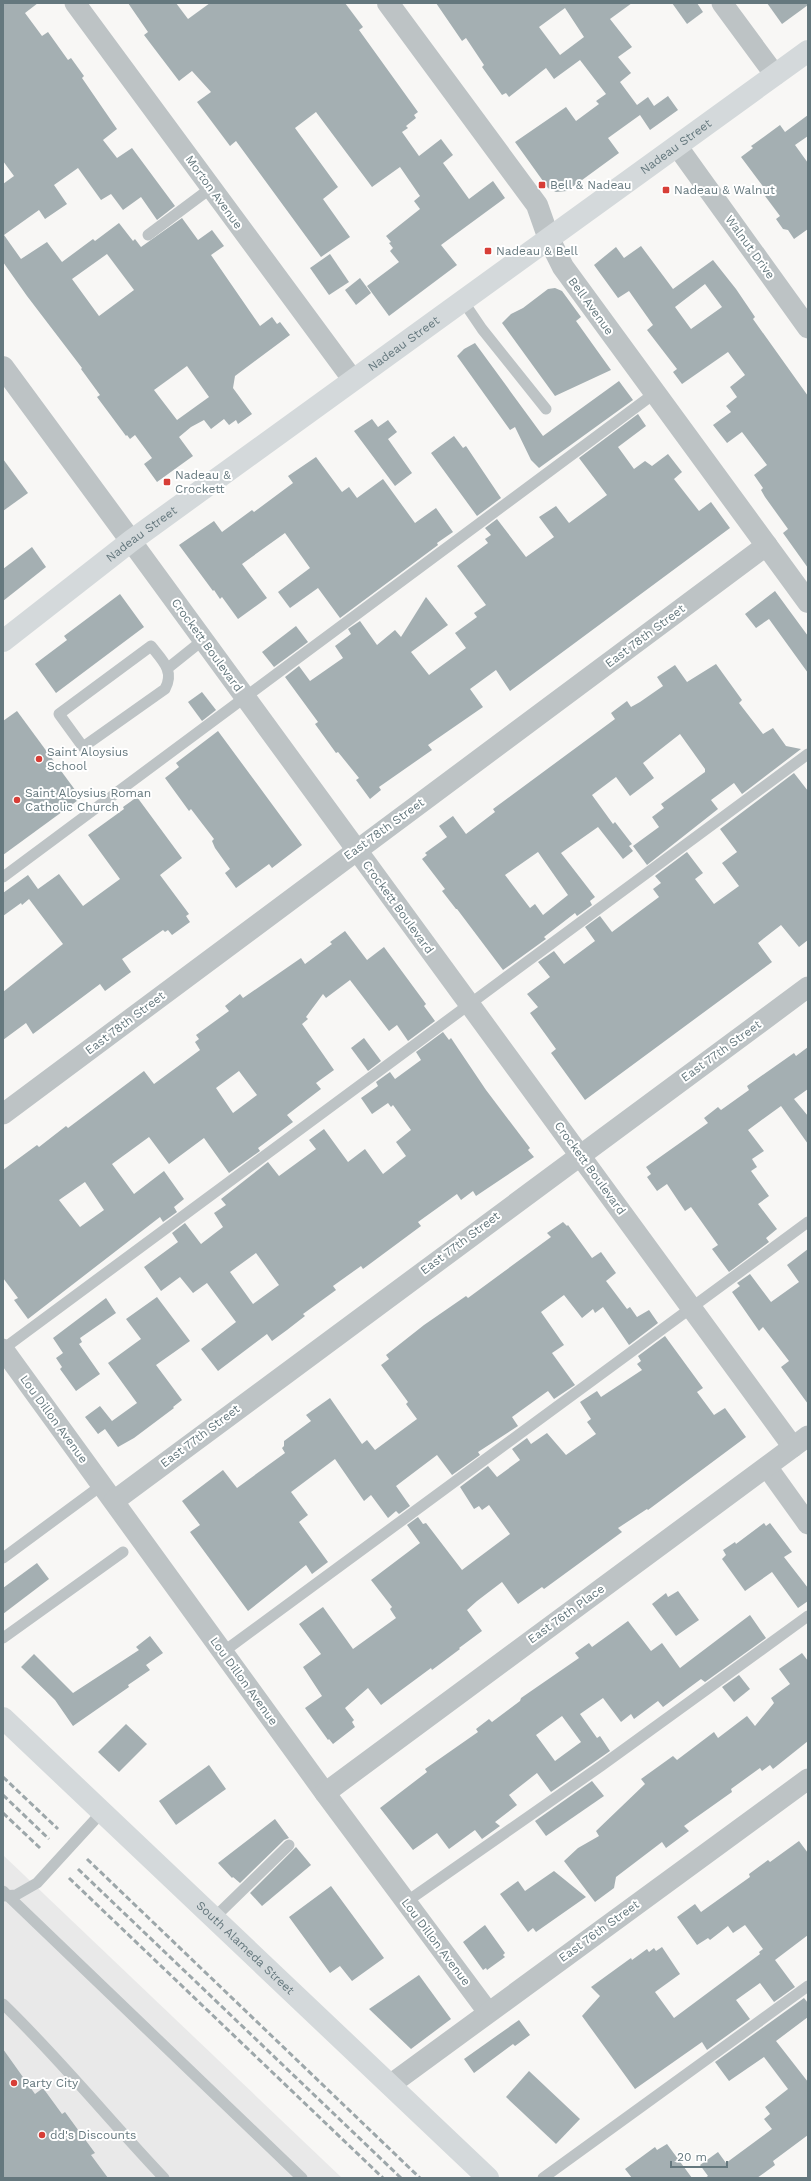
<svg xmlns="http://www.w3.org/2000/svg" width="811" height="2181" font-family="'Work Sans',sans-serif">
<style>
.built{fill:#e9e9e9}
.building{fill:#a4afb2;fill-rule:evenodd}
.lines{fill:none;stroke-linecap:round;stroke-linejoin:round}
.service{stroke:#bdc3c5;stroke-width:11}
.minor{stroke:#bdc3c5;stroke-width:21}
.tertiary{stroke:#bdc3c5;stroke-width:22}
.secondary{stroke:#d4d9db;stroke-width:22}
.primary{stroke:#d4d9db;stroke-width:22}
.rail{stroke:#9da7aa;stroke-width:3;stroke-dasharray:6 3;stroke-linecap:butt}
.poi-dot{fill:#d73e37;stroke:#fff;stroke-width:1.5}
.labels{text-anchor:middle;stroke-width:4;stroke-linejoin:round;paint-order:stroke}
.street-label{font-size:12px;fill:#65787e;stroke:#fff}
.poi-label{font-size:12px;fill:#65787e;stroke:#fff;text-anchor:start}
</style>
<rect width="100%" height="100%" fill="#f8f7f5"/>
<path class="built" d="M3,1855L342,2178H3Z"/>
<g class="building">
<path d="M3,3H38L25,13L42,36L48,32L68,60L71,58L84,76L82,78L117,129L103,140L117,158L132,148L175,206L157,220L141,197L123,210L111,194L101,200L78,168L54,185L67,204L45,219L39,210L4,235L21,259L47,242L62,262L93,239L95,241L119,223L133,241L135,239L141,247L182,218L198,240L212,230L224,246L211,255L260,326L272,317L277,324L280,322L290,335L235,376L233,388L252,414L238,424L236,420L229,425L224,419L211,429L204,420L191,427L179,437L193,456L157,482L144,464L152,458L135,435L130,439L127,435L126,436L97,397L100,395L81,369L82,368L27,296L3,262V184L14,176L3,161ZM107,254L134,290L99,316L72,279ZM187,366L209,397L177,420L154,390Z"/>
<path d="M128,3H176L188,19L210,3H345L363,27L359,30L418,112L414,115L416,118L406,126L408,128L402,132L419,156L441,139L453,155L443,163L469,199L493,181L505,198L441,245L457,265L389,316L367,286L399,262L390,251L393,248L389,243L391,242L386,236L420,209L414,201L420,196L400,167L372,187L316,112L295,128L338,187L323,199L350,237L321,257L236,141L230,146L197,102L211,92L192,71L179,81L144,35L148,32Z"/>
<path d="M436,3H632L610,19L632,47L618,57L631,73L620,82L637,105L648,97L654,106L668,96L678,110L650,130L640,115L608,138L619,153L567,191L556,192L548,188L515,142L566,107L576,121L599,104L596,101L606,94L580,60L554,79L546,68L509,97L506,93L502,95L482,67L484,65L466,38L462,41ZM565,8L584,37L560,55L539,27Z"/>
<path d="M672,3H697L703,12L687,24Z"/>
<path d="M767,3H808V5L782,24Z"/>
<path d="M808,115V136L795,145L808,163V229L794,239L788,230L783,229L776,219L780,216L765,196L768,193L741,157L753,148L751,146L754,144L780,125L785,132Z"/>
<path d="M641,246L673,289L713,260L736,289L755,317L753,319L808,396V568L783,533L788,529L765,497L761,490L763,488L754,475L767,465L742,432L727,443L713,425L731,412L726,406L737,397L730,387L745,375L728,352L682,384L673,372L677,369L647,330L653,325L629,291L618,298L594,265L616,247L624,258ZM705,284L722,307L691,329L675,307Z"/>
<path d="M330,254L349,282L329,295L310,268Z"/>
<path d="M360,278L371,293L356,305L345,290Z"/>
<path d="M555,288L562,291L581,317L576,321L611,370L555,396L502,323L511,314L523,308L548,289Z"/>
<path d="M475,343L543,436L619,381L633,400L539,468L531,460L515,427L510,430L457,356L464,349Z"/>
<path d="M638,414L646,426L618,447L634,469L645,461L652,466L668,454L682,472L674,479L699,511L711,502L730,528L510,691L496,670L470,689L483,707L428,745L432,750L379,787L381,790L370,799L356,780L359,778L338,752L336,753L315,724L318,722L285,677L299,666L310,681L343,658L335,646L351,634L348,629L360,621L377,645L395,630L401,637L426,597L448,625L411,652L429,675L466,648L455,633L477,617L474,613L486,605L457,566L488,543L485,539L491,535L485,528L497,519L526,557L554,537L539,517L556,506L569,523L607,495L579,458Z"/>
<path d="M372,419L378,427L388,420L397,432L388,439L412,473L395,486L354,431Z"/>
<path d="M454,436L463,448L466,446L501,498L477,516L431,453Z"/>
<path d="M316,457L342,492L349,487L357,498L383,479L415,523L436,508L453,532L437,543L438,545L340,618L318,588L290,608L278,592L310,568L285,533L242,564L267,598L238,619L222,597L220,599L214,590L213,591L179,545L214,521L222,532L252,510L254,512L293,483L288,476Z"/>
<path d="M3,459L28,493L3,511Z"/>
<path d="M32,547L46,567L3,601V569Z"/>
<path d="M775,591L808,636V673L769,619L756,628L745,614Z"/>
<path d="M120,594L144,627L56,693L35,664L67,640L64,636Z"/>
<path d="M296,626L308,642L274,667L262,652Z"/>
<path d="M716,664L742,700L739,703L763,734L773,728L786,746L801,749L742,794L734,783L711,800L718,809L647,865L633,846L659,827L652,817L664,808L661,804L705,772V769L680,734L643,763L654,778L630,796L616,777L592,795L613,824L615,822L632,844L629,846L633,851L623,859L598,827L561,853L595,897L590,901L592,905L577,916L575,913L544,937L546,939L503,970L457,909H456L442,891L445,889L422,859L427,855L425,853L447,837L439,826L453,816L466,834L495,812L493,809L615,719L611,713L627,701L631,707L640,702L663,686L657,677L675,665L687,682ZM538,852L568,895L543,915L535,904L530,908L505,875Z"/>
<path d="M202,692L216,710L202,721L188,702Z"/>
<path d="M17,711L81,798L3,855V721Z"/>
<path d="M218,731L302,845L272,868L269,864L236,888L225,873L230,869L215,848L212,841L214,839L191,809L189,811L165,778L179,767L176,763Z"/>
<path d="M794,773L808,791V940L799,947L781,925L758,943L772,962L585,1100L551,1053L556,1049L530,1013L538,1007L527,994L550,977L538,962L554,951L564,964L595,941L585,927L600,916L612,932L659,897L653,889L661,883L655,876L687,852L703,873L695,879L714,904L739,886L722,863L737,852L720,829Z"/>
<path d="M137,797L182,858L160,875L189,914L186,916L190,922L172,935L168,930L165,932L163,930L122,959L131,972L105,991L100,984L33,1034L26,1023L3,1040V992L63,944L29,899L22,905L21,903L3,916V893L28,875L38,889L59,874L83,906L120,879L88,835L124,809L123,807Z"/>
<path d="M345,931L367,960L384,947L426,1004L424,1006L435,1021L408,1041L397,1025L389,1031L350,980L326,998L323,994L306,1017L308,1019L302,1024L334,1070L316,1083L321,1089L287,1115L293,1122L258,1148L260,1151L229,1173L204,1138L169,1164L149,1137L112,1164L134,1194L164,1171L184,1199L174,1207L177,1212L163,1222L160,1217L28,1319L14,1300L18,1298L3,1278V1170L37,1145L39,1147L66,1126L68,1128L144,1071L154,1084L200,1050L195,1042L199,1039L196,1035L229,1011L225,1006L240,994L243,998L301,958L305,964L332,944L330,942ZM239,1071L257,1095L233,1113L216,1088ZM85,1182L104,1210L80,1227L59,1200Z"/>
<path d="M443,1032L449,1040L451,1038L486,1090L530,1148L528,1150L534,1157L476,1196L473,1191L461,1200L457,1194L418,1222L421,1226L363,1269L361,1266L333,1286L336,1290L303,1314L305,1316L287,1330L272,1341L267,1334L218,1371L201,1349L236,1322L207,1283L193,1293L180,1277L161,1291L144,1267L178,1242L172,1233L185,1223L201,1244L223,1227L214,1213L226,1205L221,1199L268,1162L279,1176L316,1149L309,1140L324,1129L348,1162L365,1149L383,1174L406,1156L396,1142L411,1130L393,1105L391,1107L388,1103L372,1114L361,1098L378,1086L376,1082L390,1072L395,1079L421,1060L416,1052ZM256,1253L279,1285L253,1304L230,1272Z"/>
<path d="M364,1038L381,1061L368,1071L351,1048Z"/>
<path d="M808,1047V1089L794,1099L808,1116V1144L781,1106L748,1130L764,1151L752,1159L757,1167L751,1171L769,1196L758,1204L777,1229L766,1238L769,1242L729,1272L712,1249L718,1245L691,1207L685,1211L667,1184L657,1191L647,1177L651,1174L646,1167L708,1123L704,1118L718,1107L721,1110L749,1090L747,1086L794,1053L796,1056Z"/>
<path d="M563,1222L567,1226L568,1225L592,1258L601,1252L616,1273L606,1281L627,1309L630,1307L637,1317L649,1310L658,1323L629,1345L603,1307L595,1313L593,1309L582,1318L564,1295L541,1312L564,1345L552,1353L575,1385L554,1399L548,1391L512,1417L518,1426L478,1452L480,1455L452,1475L437,1455L396,1486L410,1506L399,1514L396,1511L388,1518L371,1495L364,1501L335,1459L291,1492L308,1515L299,1522L328,1562L312,1574L306,1565L248,1611L190,1532L200,1525L182,1501L223,1470L237,1488L285,1453L282,1448L284,1446V1441L311,1421L306,1415L330,1398L362,1444L367,1440L375,1450L417,1419L406,1404L408,1402L381,1365L389,1359L386,1355L424,1325L466,1296L468,1298L551,1237L547,1233Z"/>
<path d="M808,1249V1404L781,1367L789,1361L763,1327L759,1331L732,1292L740,1286L737,1283L750,1274L771,1302L799,1282L787,1265Z"/>
<path d="M157,1297L190,1341L156,1365L182,1400L173,1407L174,1408L134,1438L118,1447L105,1429L98,1434L85,1417L100,1406L112,1421L137,1403L108,1363L141,1339L126,1319Z"/>
<path d="M106,1298L116,1313L80,1338L82,1342L79,1344L100,1374L76,1391L60,1369L62,1367L56,1358L63,1353L53,1338Z"/>
<path d="M665,1336L703,1388L697,1392L714,1415L725,1408L746,1437L648,1510L647,1509L618,1528L622,1532L544,1589L542,1587L518,1604L502,1582L477,1601L467,1610L482,1631L459,1648L460,1649L432,1670L431,1668L381,1705L368,1688L345,1708L354,1720L352,1722L355,1727L333,1744L329,1739L328,1740L305,1708L322,1696L303,1667L321,1654L299,1624L323,1607L353,1649L396,1618L390,1609L392,1607L371,1580L420,1543L407,1525L418,1517L423,1524L426,1523L462,1570L510,1534L489,1505L482,1510L479,1506L474,1509L460,1487L488,1466L497,1477L520,1460L512,1449L527,1438L531,1444L547,1433L566,1455L596,1434L587,1422L591,1419L580,1402L597,1391L601,1397L642,1370L637,1364L641,1361L638,1356Z"/>
<path d="M764,1523L766,1526L770,1523L792,1552L784,1557L808,1588V1601L798,1608L772,1572L745,1591L722,1559L726,1555L723,1550L735,1542L736,1544Z"/>
<path d="M37,1563L49,1579L3,1614V1588Z"/>
<path d="M678,1591L699,1620L676,1636L652,1604L666,1593L668,1597Z"/>
<path d="M750,1615L766,1638L705,1682L701,1679L663,1707L658,1701L634,1719L631,1714L621,1722L603,1698L580,1714L597,1738L600,1736L610,1751L551,1792L537,1773L509,1795L517,1805L495,1822L500,1826L482,1839L475,1830L449,1849L437,1833L413,1850L380,1808L427,1772L425,1769L478,1732L476,1729L489,1719L492,1722L520,1701L521,1698L579,1658L575,1653L589,1643L592,1647L628,1621L651,1651L662,1643L680,1668ZM562,1716L581,1742L555,1761L536,1735Z"/>
<path d="M150,1636L163,1653L146,1665L150,1670L128,1685L129,1687L73,1726L55,1700L21,1667L34,1654L73,1693L139,1650L136,1647Z"/>
<path d="M802,1653L808,1661V1741L773,1769L770,1765L762,1771L760,1768L731,1789L732,1792L684,1826L689,1831L666,1848L662,1842L616,1877L614,1888L595,1902L564,1861L578,1848L599,1836L596,1831L645,1784L641,1779L673,1756L677,1760L714,1732L718,1738L747,1716L755,1726L774,1703L771,1698L790,1684L779,1669Z"/>
<path d="M739,1675L750,1689L734,1702L722,1687Z"/>
<path d="M126,1724L147,1744L119,1772L98,1752Z"/>
<path d="M209,1765L226,1789L176,1825L159,1801Z"/>
<path d="M592,1781L604,1796L546,1836L535,1821Z"/>
<path d="M275,1819L289,1838L284,1840L240,1883L233,1877L232,1878L218,1863Z"/>
<path d="M799,1841L808,1853V1935L775,1960L795,1987L774,2002L760,1983L736,2000L750,2019L707,2050L702,2042L635,2089L582,2016L600,1996L591,1987L631,1958L632,1960L647,1949L649,1952L654,1948L656,1951L662,1947L680,1974L655,1992L674,2018L760,1954L759,1952L763,1949L745,1925L733,1933L728,1926L710,1940L708,1938L697,1945L677,1917L695,1904L701,1912L750,1877L749,1874L768,1860L770,1862Z"/>
<path d="M296,1847L311,1865L262,1906L250,1893Z"/>
<path d="M554,1871L586,1897L536,1932L533,1928L528,1932L500,1894L518,1881L525,1891Z"/>
<path d="M331,1886L384,1958L352,1981L340,1966L330,1973L289,1917Z"/>
<path d="M485,1925L505,1953L503,1955L505,1957L487,1970L486,1968L483,1970L463,1942Z"/>
<path d="M419,1975L451,2019L411,2049L369,2009Z"/>
<path d="M804,1998L808,2003V2017L776,2041L808,2082V2135L773,2161L775,2165L757,2178H705L708,2176L700,2165L718,2152L726,2163L772,2129L764,2119L770,2114L765,2107L788,2089L764,2057L729,2081L715,2062Z"/>
<path d="M519,2020L530,2035L515,2046L513,2044L474,2073L464,2059Z"/>
<path d="M3,2049L35,2094L43,2088L62,2114L65,2112L95,2153L91,2155L108,2178H3Z"/>
<path d="M529,2071L580,2119L556,2144L506,2097Z"/>
<path d="M667,2144L692,2178H632L625,2169L655,2147L657,2150Z"/>
</g>
<g class="lines">
<g class="service">
<path d="M148,235L211,188"/>
<path d="M463,301L482,329L546,409"/>
<path d="M151,646C162,660 175,671 165,689L83,747L59,714Z"/>
<path d="M168,668L203,640"/>
<path d="M3,877L655,393"/>
<path d="M3,1349L808,754"/>
<path d="M3,1558L102,1485"/>
<path d="M3,1638L123,1552"/>
<path d="M223,1652L808,1222"/>
<path d="M3,1891L302,2178"/>
<path d="M3,1896L16,1895L37,1883L102,1812"/>
<path d="M406,1902L601,1766L808,1616"/>
<path d="M214,1918L289,1845"/>
<path d="M3,2004C60,2059 109,2120 164,2178"/>
<path d="M543,2178L808,1986"/>
</g>
<g class="minor">
<path d="M75,3L353,380"/>
<path d="M722,3L775,75"/>
<path d="M677,146L808,328"/>
<path d="M131,541L793,1447"/>
<path d="M3,1114L767,545"/>
<path d="M3,1349L325,1793L488,2012"/>
<path d="M767,1467L808,1524"/>
<path d="M114,1501L808,987"/>
<path d="M325,1793L808,1436"/>
<path d="M390,2085L808,1779"/>
</g>
<g class="tertiary">
<path d="M388,3L537,205L549,239L563,267L808,602"/>
<path d="M3,367L131,541"/>
</g>
<path class="secondary" id="s1" d="M3,641L131,541L808,51"/>
<path class="primary" id="s2" d="M3,1718L488,2178"/>
<g class="rail">
<path d="M3,1777L58,1829"/>
<path d="M3,1795L49,1839"/>
<path d="M3,1813L40,1848"/>
<path d="M87,1859L420,2178"/>
<path d="M78,1869L401,2178"/>
<path d="M69,1878L383,2178"/>
</g>
</g>
<g class="poi-dot">
<rect x="538" y="181" width="8" height="8" rx="2"/>
<rect x="662" y="186" width="8" height="8" rx="2"/>
<rect x="484" y="247" width="8" height="8" rx="2"/>
<rect x="163" y="478" width="8" height="8" rx="2"/>
<circle cx="39" cy="759" r="4"/>
<circle cx="17" cy="800" r="4"/>
<circle cx="14" cy="2083" r="4"/>
<circle cx="42" cy="2135" r="4"/>
</g>
<g class="labels">
<g class="street-label">
<text dy="4" stroke="none"><textPath href="#s1" startOffset="835">Nadeau Street</textPath></text>
<text transform="translate(214 192) rotate(54)" y="4">Morton Avenue</text>
<text transform="translate(750 247) rotate(54)" y="4">Walnut Drive</text>
<text transform="translate(591 306) rotate(54)" y="4">Bell Avenue</text>
<text dy="4" stroke="none"><textPath href="#s1" startOffset="499">Nadeau Street</textPath></text>
<text dy="4" stroke="none"><textPath href="#s1" startOffset="175">Nadeau Street</textPath></text>
<text transform="translate(645 636) rotate(-37)" y="4">East 78th Street</text>
<text transform="translate(207 645) rotate(54)" y="4">Crockett Boulevard</text>
<text transform="translate(384 829) rotate(-36)" y="4">East 78th Street</text>
<text transform="translate(398 907) rotate(54)" y="4">Crockett Boulevard</text>
<text transform="translate(125 1023) rotate(-37)" y="4">East 78th Street</text>
<text transform="translate(721 1051) rotate(-36)" y="4">East 77th Street</text>
<text transform="translate(590 1168) rotate(54)" y="4">Crockett Boulevard</text>
<text transform="translate(460 1243) rotate(-37)" y="4">East 77th Street</text>
<text transform="translate(54 1419) rotate(54)" y="4">Lou Dillon Avenue</text>
<text transform="translate(200 1436) rotate(-37)" y="4">East 77th Street</text>
<text transform="translate(566 1614) rotate(-36)" y="4">East 76th Place</text>
<text transform="translate(244 1681) rotate(54)" y="4">Lou Dillon Avenue</text>
<text transform="translate(599 1931) rotate(-36)" y="4">East 76th Street</text>
<text transform="translate(436 1942) rotate(53)" y="4">Lou Dillon Avenue</text>
<text dy="4" stroke="none"><textPath href="#s2" startOffset="334">South Alameda Street</textPath></text>
</g>
<g class="poi-label">
<text x="550" y="189">Bell &amp; Nadeau</text>
<text x="674" y="194">Nadeau &amp; Walnut</text>
<text x="496" y="255">Nadeau &amp; Bell</text>
<text x="175" y="479">Nadeau &amp;<tspan x="175" dy="14">Crockett</tspan></text>
<text x="47" y="756">Saint Aloysius<tspan x="47" dy="14">School</tspan></text>
<text x="25" y="797">Saint Aloysius Roman<tspan x="25" dy="14">Catholic Church</tspan></text>
<text x="22" y="2087">Party City</text>
<text x="50" y="2139">dd's Discounts</text>
</g>
</g>
<rect width="811" height="2181" fill="none" stroke="#65787e" stroke-width="8"/>
<path d="M671 2161v6h56v-6" fill="none" stroke="#65787e" stroke-width="2"/>
<text x="677" y="2161" font-size="12" fill="#65787e" stroke="#ffffff" stroke-width="3" paint-order="stroke">20 m</text>
</svg>
